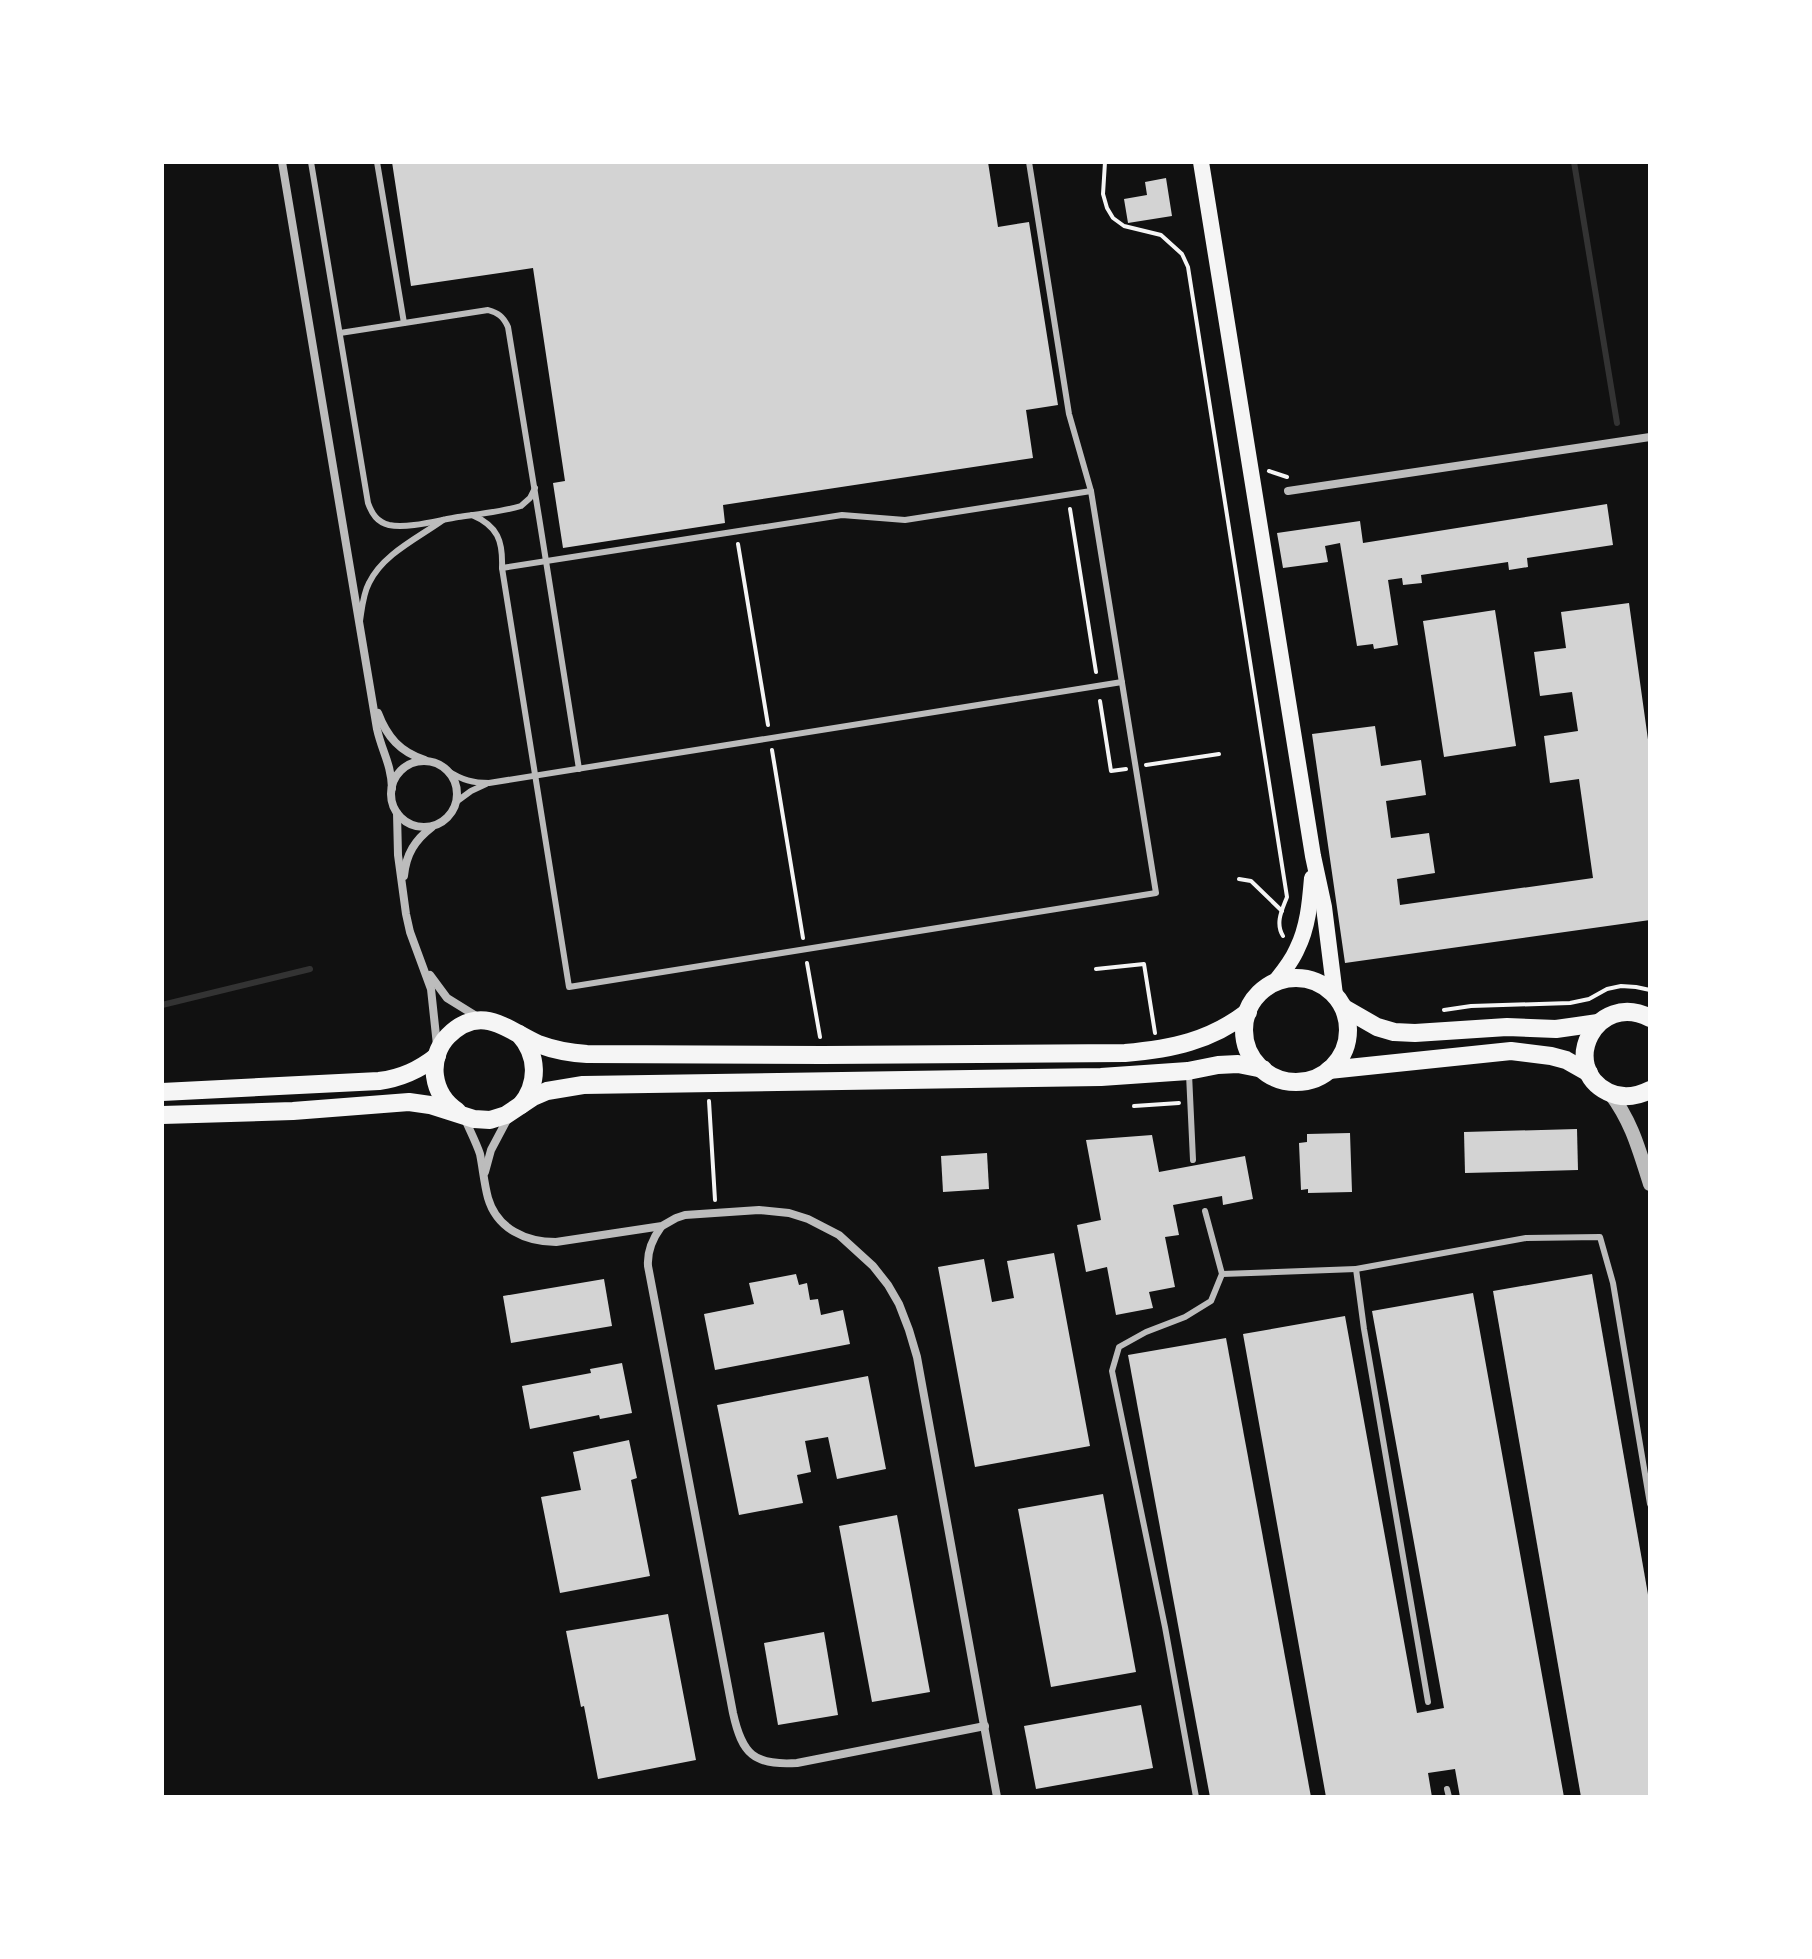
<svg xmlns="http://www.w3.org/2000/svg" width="1812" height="1959" font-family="'Noto Sans',sans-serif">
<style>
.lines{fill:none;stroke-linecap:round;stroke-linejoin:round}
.stream{stroke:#333;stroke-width:6}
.building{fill:#d3d3d3}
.path{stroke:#f5f5f5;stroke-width:4}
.service{stroke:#bcbcbc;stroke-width:6}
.minor{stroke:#bcbcbc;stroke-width:8}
.tertiary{stroke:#bcbcbc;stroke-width:14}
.secondary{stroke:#f5f5f5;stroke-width:16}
.primary{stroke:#f5f5f5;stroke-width:18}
</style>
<rect width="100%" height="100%" fill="#111"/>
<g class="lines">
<g class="stream">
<path d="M1574,162L1617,423"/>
<path d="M162,1005L310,969"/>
</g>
</g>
<g class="building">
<path d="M392,162H988L998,227L1029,222L1058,405L1026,410L1033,458L723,505L725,523L563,548L553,483L565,481L533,268L411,286Z"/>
<path d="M1166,178L1172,216L1128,223L1124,199L1147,195L1145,182Z"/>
<path d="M1607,504L1613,545L1527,558L1528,567L1509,570L1508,562L1421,575L1422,583L1403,585L1402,578L1388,580L1398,645L1374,649L1373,644L1357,646L1340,543L1325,546L1328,562L1283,568L1277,533L1360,521L1363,543Z"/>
<path d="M1629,603L1650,754V920L1345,963L1312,734L1375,726L1381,766L1421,760L1426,795L1386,801L1391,838L1429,833L1435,873L1397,879L1400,905L1593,878L1579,779L1550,783L1544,736L1578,731L1572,692L1540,696L1534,652L1566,648L1561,612Z"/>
<path d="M1495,610L1516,746L1444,757L1423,621Z"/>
<path d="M1577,1129L1578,1170L1465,1173L1464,1132Z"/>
<path d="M1350,1133L1352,1192L1308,1193V1189L1301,1190L1299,1143L1307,1142V1134Z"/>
<path d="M1152,1135L1159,1172L1245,1156L1253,1199L1223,1205L1222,1196L1173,1205L1179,1235L1165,1237L1175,1287L1149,1292L1153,1308L1116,1315L1107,1267L1086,1272L1077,1225L1101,1220L1086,1140Z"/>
<path d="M987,1153L989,1189L943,1192L941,1156Z"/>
<path d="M1054,1253L1090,1446L975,1467L938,1267L984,1259L992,1302L1014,1298L1007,1261Z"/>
<path d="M796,1274L799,1285L807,1283L810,1300L818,1299L821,1315L843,1310L850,1344L715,1370L704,1314L754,1304L749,1283Z"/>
<path d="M1592,1274L1650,1606V1797H1581L1493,1291Z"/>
<path d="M604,1279L612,1326L511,1343L503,1296Z"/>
<path d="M1473,1293L1564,1797H1460L1455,1769L1428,1773L1432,1797H1326L1243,1334L1345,1316L1417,1713L1444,1708L1372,1311Z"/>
<path d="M1226,1338L1311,1797H1210L1128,1355Z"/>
<path d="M622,1363L632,1413L600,1419L599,1415L530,1429L522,1386L591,1373L590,1369Z"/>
<path d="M868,1376L886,1469L837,1479L828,1437L805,1441L811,1472L797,1475L803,1503L739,1515L717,1405Z"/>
<path d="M629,1440L637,1478L631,1480L650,1576L560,1593L541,1497L581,1490L573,1452Z"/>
<path d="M1103,1494L1136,1672L1051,1687L1018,1509Z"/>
<path d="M897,1515L930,1692L872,1702L839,1526Z"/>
<path d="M668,1614L696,1760L598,1779L584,1706L581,1707L566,1631Z"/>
<path d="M824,1632L838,1715L778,1725L764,1643Z"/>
<path d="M1141,1705L1153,1768L1036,1789L1024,1726Z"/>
</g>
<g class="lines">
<g class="path">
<path d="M1105,162L1103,194L1107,208L1113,218L1124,226L1161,235L1182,254L1188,267L1287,897C1282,910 1275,923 1283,936"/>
<path d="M1269,471L1287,477"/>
<path d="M1070,509L1096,672"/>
<path d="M738,544L768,725"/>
<path d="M1100,701L1111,771L1126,769"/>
<path d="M772,750L803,938"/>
<path d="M1146,765L1219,754"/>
<path d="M1239,879L1251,881L1282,911"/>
<path d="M807,963L820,1037"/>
<path d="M1096,969L1144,964L1155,1033"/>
<path d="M1444,1010L1471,1006L1570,1003L1589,999L1607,989L1621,986L1636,987L1650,990"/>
<path d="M709,1101L715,1200"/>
<path d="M1134,1106L1179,1103"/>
</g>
<g class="service">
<path d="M311,162L368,503C372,514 377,522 389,525C408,529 439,520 458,517C479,514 501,512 521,506L530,498L535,488"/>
<path d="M377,162L404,323"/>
<path d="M340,333L488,310C498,313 503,316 508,327C533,474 555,622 579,769"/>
<path d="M472,515C498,526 503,541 502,568L569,987L1156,893L1091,491L1069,414L1029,162"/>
<path d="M502,568L842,515L905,520L1091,491"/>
<path d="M360,621C362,608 363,594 369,583C383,554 418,538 443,520"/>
<path d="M448,771C462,780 473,783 489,783L1122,682"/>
<path d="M456,802L471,791L486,784"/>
<path d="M1189,1074L1193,1160"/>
<path d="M1222,1274L1356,1269"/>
<path d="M1428,1702L1364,1329L1356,1269L1526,1238L1600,1237L1613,1283L1650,1504"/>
<path d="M1447,1789L1449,1797"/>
<path d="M1196,1797L1165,1627L1112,1371L1119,1347L1146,1332L1185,1317L1211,1301L1222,1274L1205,1211"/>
</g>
<g class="minor">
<path d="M282,162L377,729C382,752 391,763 392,788"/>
<path d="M1288,491L1650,437"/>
<path d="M378,713C387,737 400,752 425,760"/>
<circle cx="424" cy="794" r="33"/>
<path d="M397,813L398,855L406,914L410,932L431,989L437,1045"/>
<path d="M404,876C406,854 415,840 432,827"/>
<path d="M430,975L447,998L476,1016"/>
<path d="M465,1119C470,1131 476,1142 480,1154C483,1169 484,1183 488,1198C497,1229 526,1242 556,1242L662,1226L676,1218L685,1215L759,1210L789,1213L808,1219L839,1235L873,1266L888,1285L899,1304L909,1330L917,1357L997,1797"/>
<path d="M485,1172L491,1150L508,1118"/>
<path d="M661,1227C653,1238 647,1252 648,1266L733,1713C742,1754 754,1766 797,1763L985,1726"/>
</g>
<path class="tertiary" d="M1610,1093C1632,1122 1639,1150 1650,1184"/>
<g class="secondary">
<path d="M1201,162L1313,856L1324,907L1335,995"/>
<path d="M1275,982C1283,972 1292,961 1297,949C1308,927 1310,902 1312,878"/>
</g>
<g class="primary">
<circle cx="1296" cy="1030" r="52"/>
<path d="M1344,1008L1377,1027L1394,1032L1415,1033L1507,1027L1556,1029L1598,1023"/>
<path d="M1650,1018C1596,990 1558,1067 1608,1092C1622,1099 1636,1097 1650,1090"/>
<path d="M519,1034C538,1055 539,1083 521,1105"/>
<path d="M1329,1070L1511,1051L1551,1056L1566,1060L1589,1073"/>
<path d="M162,1092L379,1081C402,1078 419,1070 437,1056"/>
<path d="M457,1111C445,1103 437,1091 435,1076C433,1062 438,1046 448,1036C481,1003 507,1030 538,1044C554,1050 570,1053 587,1054L823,1055L1125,1053C1172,1049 1210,1041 1248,1012"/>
<path d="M162,1115L293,1111L409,1102L430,1105L474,1119L490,1120L506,1115L533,1097L547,1091L583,1085L1101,1077L1188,1071L1218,1065L1238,1064L1263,1069"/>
</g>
</g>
<rect width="1812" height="1959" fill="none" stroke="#ffffff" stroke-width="328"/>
</svg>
